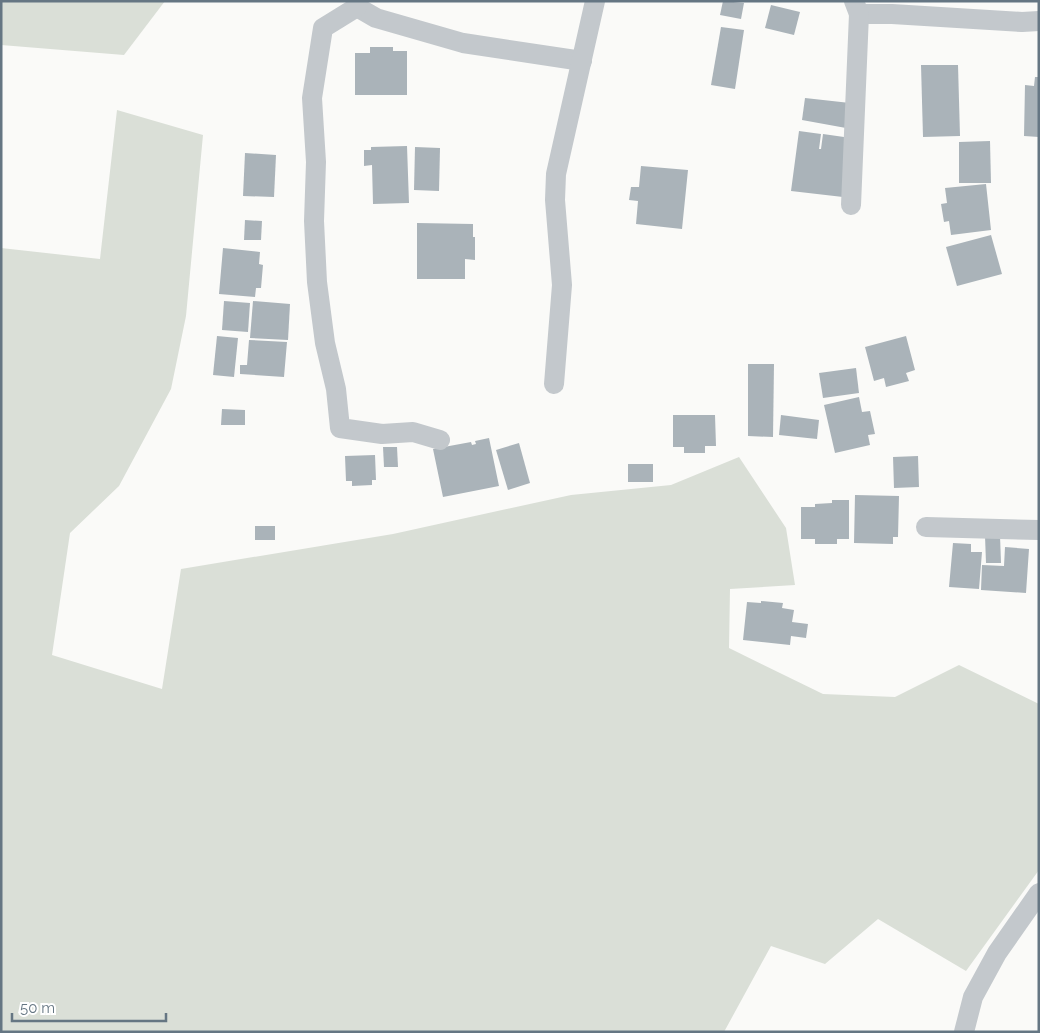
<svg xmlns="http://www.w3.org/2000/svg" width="1040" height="1033" font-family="Raleway,sans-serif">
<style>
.green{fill:#dadfd7}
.building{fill:#aab3b9}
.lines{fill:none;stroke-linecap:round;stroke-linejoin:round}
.street{stroke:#c3c8cc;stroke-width:20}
</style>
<rect width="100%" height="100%" fill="#fafaf8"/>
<g class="green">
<path d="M1,1H165L124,55L1,45Z"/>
<path d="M117,110L203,135L186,316L171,389L119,486L70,533L52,655L162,689L181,569L393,534L571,495L671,485L739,457L786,528L795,585L730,589L729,648L823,694L895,697L959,665L1039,704V870L966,971L878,919L825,964L771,946L724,1032H1V248L100,259Z"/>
</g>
<g class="building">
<path d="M723,1L744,3L741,19L720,15Z"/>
<path d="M771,5L800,12L794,35L765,28Z"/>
<path d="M721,27L744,30L735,89L711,85Z"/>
<path d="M370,47H393V51H407V95H355V53H370Z"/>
<path d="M921,65H958L960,136L923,137Z"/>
<path d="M1035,77H1039V137L1024,136L1025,85L1034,86Z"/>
<path d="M805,98L850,103L846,128L802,120Z"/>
<path d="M799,131L821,134L819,149H821L823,134L851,138L843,197L791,191Z"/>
<path d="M990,141L991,183H959V142Z"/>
<path d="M407,146L409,203L373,204L372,165L364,166V150H371V147Z"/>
<path d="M415,147L440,148L439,191L414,190Z"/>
<path d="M245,153L276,155L274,197L243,196Z"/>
<path d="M641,166L688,170L682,229L636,224L638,201L629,200L631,187H639Z"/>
<path d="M986,184L991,230L951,235L949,221L944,222L941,204L947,203L945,188Z"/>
<path d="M245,220L262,221L261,240H244Z"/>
<path d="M417,223L473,224V237H475V260L465,259V279H417Z"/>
<path d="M991,235L1002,274L957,286L946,247Z"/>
<path d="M223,248L260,252L259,264L263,265L261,288H256L255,297L219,294Z"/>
<path d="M224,301L250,303L248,332L222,330Z"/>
<path d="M253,301L290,304L288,340L250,338Z"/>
<path d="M217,336L238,338L234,377L213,375Z"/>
<path d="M906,336L915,370L906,373L909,381L886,387L884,378L874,381L865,347Z"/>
<path d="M249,340L287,342L284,377L240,374V365H247Z"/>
<path d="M748,364H774L773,437L748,436Z"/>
<path d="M856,368L859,393L823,398L819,373Z"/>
<path d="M859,397L862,412L870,411L875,434L868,435L870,445L835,453L824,405Z"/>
<path d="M222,409L245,410V425H221Z"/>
<path d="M673,415H715L716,446H705V453H684V447H673Z"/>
<path d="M781,415L819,420L817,439L779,435Z"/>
<path d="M489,438L499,486L443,497L433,449L471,442L472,445L476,444L475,441Z"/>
<path d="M519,443L530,483L508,490L496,450Z"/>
<path d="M383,447H397L398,467H384Z"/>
<path d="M375,455L376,480H372V485L352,486V481H346L345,456Z"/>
<path d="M918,456L919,487L894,488L893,457Z"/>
<rect x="628" y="464" width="25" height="18"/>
<path d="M855,495L899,496L898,537H893V544L854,543Z"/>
<path d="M832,500H849V539H837V544H815V539H801V507H815V504L832,503Z"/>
<rect x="255" y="526" width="20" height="14"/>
<path d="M1000,535L1001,563H986L985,536Z"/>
<path d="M953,543L971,544V552H982L979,589L949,587Z"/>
<path d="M1005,547L1029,549L1026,593L981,590L982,565L1004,566Z"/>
<path d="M761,601L783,603L782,608L794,610L792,622L808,624L806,638L791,636L790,645L743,640L747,602L761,603Z"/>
</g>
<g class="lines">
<g class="street">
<path d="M356,1L357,7L376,18L463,43L582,61"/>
<path d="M854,1L859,14H892L1022,22L1039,21"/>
<path d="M357,7L323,28L312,98L316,162L314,221L317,282L325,343L336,389L340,428L382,434L413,432L440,440"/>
<path d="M851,205L859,14"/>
<path d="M554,384L562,285L555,200L556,174L595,1"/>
<path d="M926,527L1039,530"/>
<path d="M964,1032L973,997L997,953L1039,893"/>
</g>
</g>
<rect width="1040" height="1033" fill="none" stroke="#657683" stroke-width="5"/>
<path d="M12 1013v8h154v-8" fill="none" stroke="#657683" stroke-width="2.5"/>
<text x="20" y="1013" font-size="15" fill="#657683" stroke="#ffffff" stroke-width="4" paint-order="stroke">50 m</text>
</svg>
